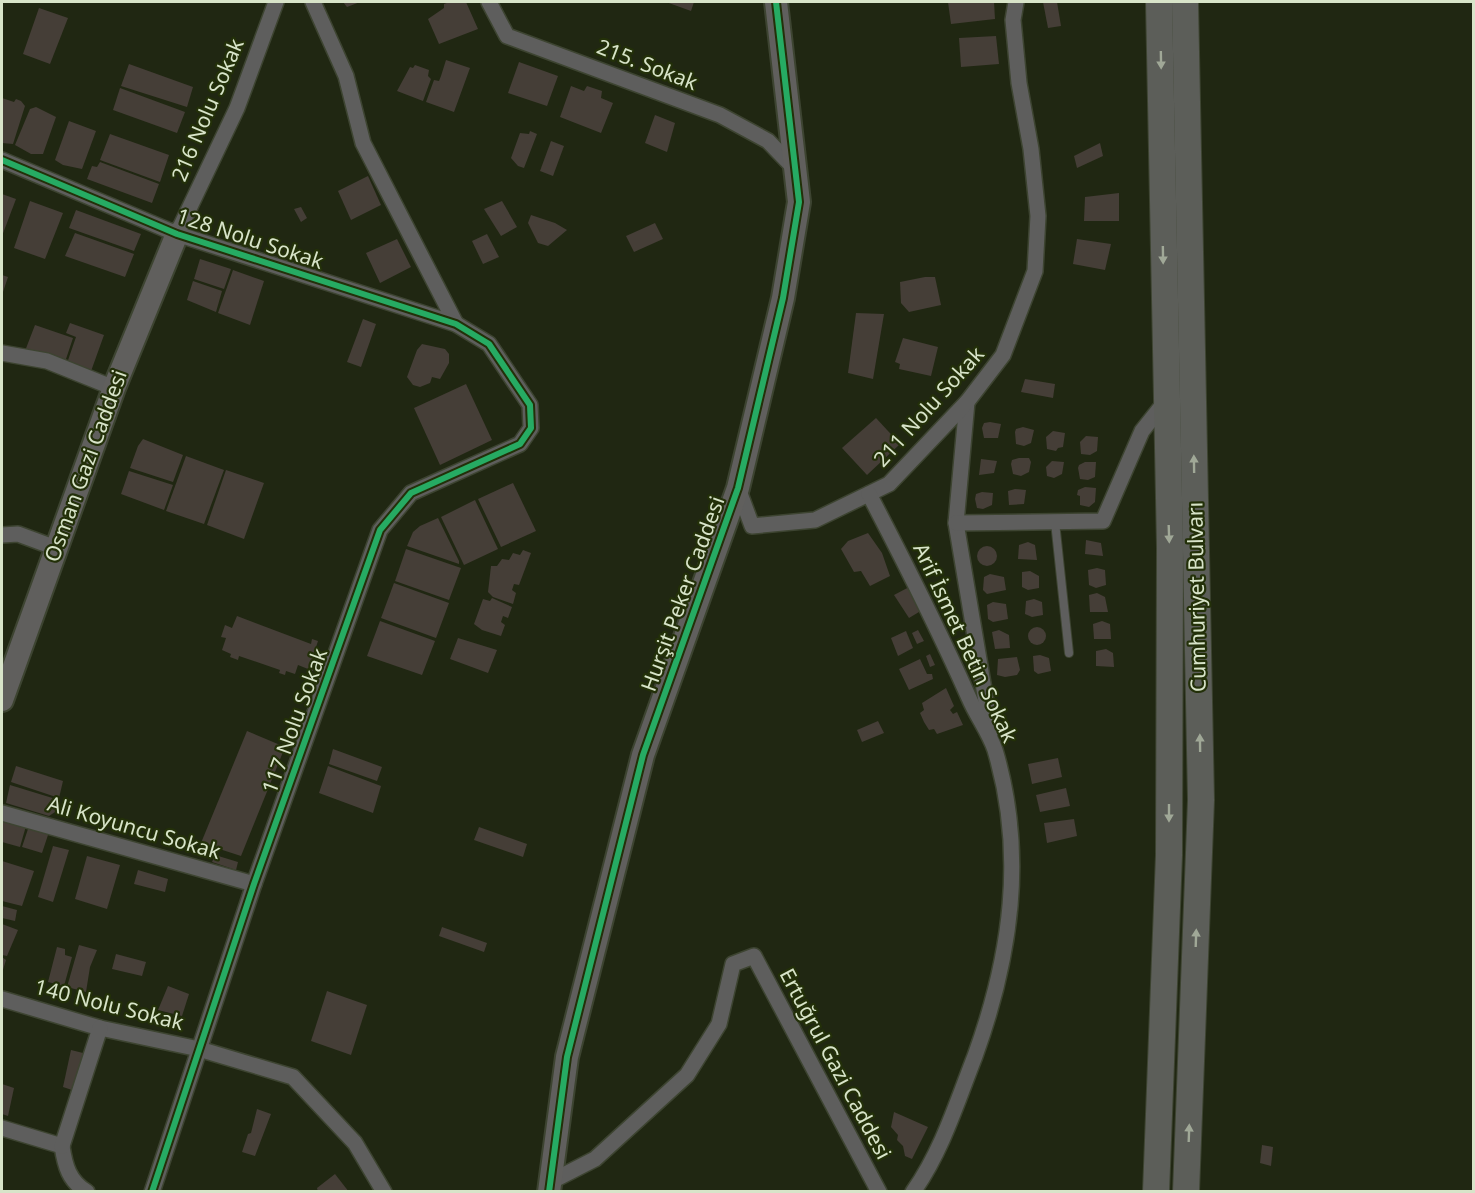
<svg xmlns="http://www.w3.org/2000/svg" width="1475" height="1193" font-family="'Noto Sans',sans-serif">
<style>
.building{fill:#453e37}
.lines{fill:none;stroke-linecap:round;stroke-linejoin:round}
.lane-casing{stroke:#3d4431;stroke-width:10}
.street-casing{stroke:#3d4431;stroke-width:18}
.secondary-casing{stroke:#3d4431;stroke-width:26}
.primary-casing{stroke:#3d4431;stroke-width:28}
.lane{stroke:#5e5e5d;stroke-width:8}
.street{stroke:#5e5e5d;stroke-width:15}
.secondary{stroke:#605f5d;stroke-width:22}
.primary{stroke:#5c5e59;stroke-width:26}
.cycleway-casing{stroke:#233009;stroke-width:10}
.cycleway{stroke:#26ab63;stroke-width:6}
.oneway{fill:#a0a897}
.labels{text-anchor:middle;stroke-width:4.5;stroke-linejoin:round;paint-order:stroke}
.street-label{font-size:21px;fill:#d8e4c9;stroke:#233009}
</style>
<rect width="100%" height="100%" fill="#202712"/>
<g class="building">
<path d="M343,2H360L347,7Z"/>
<path d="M449,2H466L478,29L439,44L428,19L444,8V4Z"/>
<path d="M666,2H694L691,11Z"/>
<path d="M948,2H994L995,19L951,24Z"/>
<path d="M1043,2H1057L1061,26L1048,28Z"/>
<path d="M39,8L68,18L50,64L23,54Z"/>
<path d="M996,36L999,64L961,67L959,38Z"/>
<path d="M446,60L470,68L454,112L426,102L434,80L439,81L441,76Z"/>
<path d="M519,62L558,76L547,106L508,93Z"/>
<path d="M129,64L193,87L187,107L121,86Z"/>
<path d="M415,65L429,70L428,76L431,79L423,101L397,91L410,67L413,68Z"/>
<path d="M571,86L584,91L587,86L602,91L601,98L613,103L601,133L560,117Z"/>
<path d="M120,88L185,112L177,133L113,110Z"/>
<path d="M2,98L14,102L16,99L21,101L25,106L13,144L2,143Z"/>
<path d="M36,107L56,117L43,154H31L15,145L30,109Z"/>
<path d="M655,115L675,123L667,152L645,143Z"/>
<path d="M69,121L96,131L82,169L63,165L55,160Z"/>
<path d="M530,131L537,134L524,168L518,166L511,158L520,133L529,134Z"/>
<path d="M110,134L169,155L160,182L100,160Z"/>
<path d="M551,141L564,146L553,176L540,171Z"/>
<path d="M1100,143L1103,156L1077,168L1074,156Z"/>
<path d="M100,162L159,184L152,203L87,179L92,166L97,167Z"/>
<path d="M368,176L381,205L351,220L338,191Z"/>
<path d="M1119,193V221H1084L1085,197Z"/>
<path d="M2,194L16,199L2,236Z"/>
<path d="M30,201L63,213L45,259L14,248Z"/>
<path d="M502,201L517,227L501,236L484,209Z"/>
<path d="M301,207L307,218L301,222L294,209Z"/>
<path d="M76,210L141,234L134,251L69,228Z"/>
<path d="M531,215L555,223L567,230L548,246L538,243L528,223Z"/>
<path d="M655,223L663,239L634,252L626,236Z"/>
<path d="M75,233L134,254L125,277L65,256Z"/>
<path d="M487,234L499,257L483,264L472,241Z"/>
<path d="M397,239L411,267L380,283L366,253Z"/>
<path d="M1077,239L1111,244L1105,270L1073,264Z"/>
<path d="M200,259L231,269L224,289L194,279Z"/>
<path d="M233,270L264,281L250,325L218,313Z"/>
<path d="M2,275L8,277L2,295Z"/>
<path d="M925,277H935L941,305L909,312L901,303L900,282Z"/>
<path d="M193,281L222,291L216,312L187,300Z"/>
<path d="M856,313L884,314L873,379L848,373Z"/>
<path d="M363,319L376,324L361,367L347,362Z"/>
<path d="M70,323L104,335L90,374L66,366L76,337L66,333Z"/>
<path d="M35,325L73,338L64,365L25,351Z"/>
<path d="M903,338L938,347L931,376L899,369L900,364L895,362Z"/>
<path d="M422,344L445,349L449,354V363L440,379L432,377L430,383L420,387L413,385L407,377L417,350Z"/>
<path d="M1025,379L1055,384L1053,398L1021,392Z"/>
<path d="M466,384L492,440L440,465L414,408Z"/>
<path d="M876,418L900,444L867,475L842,448Z"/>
<path d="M990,422L1001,424L998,438H984L982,428L984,423Z"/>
<path d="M1023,427L1034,430L1031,443L1024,446L1016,444L1015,432L1016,429Z"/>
<path d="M1053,431L1065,433L1063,447L1058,448L1056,451L1047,449L1046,437Z"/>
<path d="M1086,436L1098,437L1097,451L1090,455L1081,454L1080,442Z"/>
<path d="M143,439L183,455L173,482L130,468L138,446Z"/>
<path d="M186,456L224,470L204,524L166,511Z"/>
<path d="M1019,458H1029L1031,462L1029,472L1021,476L1013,474L1011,464L1012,460Z"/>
<path d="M981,459L997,461L994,473L979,475Z"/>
<path d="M1052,461L1064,462L1062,474L1054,478L1047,476L1046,467Z"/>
<path d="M1085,462H1096L1095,477L1088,480L1080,479L1078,468L1079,465Z"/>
<path d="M226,470L264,483L244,539L207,525Z"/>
<path d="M129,471L173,485L164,510L121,494Z"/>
<path d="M513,483L536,531L501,547L478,499Z"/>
<path d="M1085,487L1096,488L1095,502L1089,507L1080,505V496L1077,495L1078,490Z"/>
<path d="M1015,489L1026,490L1024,504L1009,505L1008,491Z"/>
<path d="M982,492L993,493L992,505L983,509L977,508L975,499L976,494Z"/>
<path d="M475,500L498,549L464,565L441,517Z"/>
<path d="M438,518L459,561V564L407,546L413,532L420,526Z"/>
<path d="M868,533L882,553L890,576L870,586L861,571L854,572L841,549L848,541Z"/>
<path d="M1086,540L1101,543L1103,556L1085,554Z"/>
<path d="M1028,542L1035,545L1037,560L1018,559L1019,545Z"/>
<circle cx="987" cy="556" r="10"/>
<path d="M406,549L461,568L449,600L395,581Z"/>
<path d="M523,550L531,553L519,585L514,584L512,590L516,593L513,604L493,597L488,592L491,566H497L502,559L509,560L513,553L520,555Z"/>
<path d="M1097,568L1105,570L1106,585L1096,588L1089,585L1088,570Z"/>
<path d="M1030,571L1039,576V588L1028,590L1022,587V572Z"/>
<path d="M990,574L1004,577L1006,590L987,594L983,590L984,577Z"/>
<path d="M394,583L449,603L436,638L381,618Z"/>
<path d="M911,586L924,609L909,618L894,595Z"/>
<path d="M1097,593L1105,597L1108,612H1090L1089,595Z"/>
<path d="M492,598L512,607L508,618L503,616L501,622L505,625L501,636L482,630L474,624L483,599L490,601Z"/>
<path d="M1034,599L1042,602L1043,615L1032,617L1025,614L1026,601Z"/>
<path d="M993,602L1006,604L1008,619L993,622L988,619L987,605Z"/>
<path d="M237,616L311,644L312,639L318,641L313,656L317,657L313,671L298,665L295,674L286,671L285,675L279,673L280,670L239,656L238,660L230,657L231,654L222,650L226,638L221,637L225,625L232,628Z"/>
<path d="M380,621L435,641L422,675L367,656Z"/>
<path d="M1102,621L1110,624L1111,639H1094L1093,624Z"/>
<circle cx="1037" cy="636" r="9"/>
<path d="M918,630L924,641L917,644L912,633Z"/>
<path d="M999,630L1009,635L1010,648L995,649L992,632Z"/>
<path d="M906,631L913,648L898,656L891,638Z"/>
<path d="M458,638L497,650L488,673L450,659Z"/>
<path d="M1106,649L1113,653L1114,667L1096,666V651Z"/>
<path d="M930,654L935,665L930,667L926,656Z"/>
<path d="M1040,655L1049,658L1051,671L1038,674L1034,671L1033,656Z"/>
<path d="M1017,657L1020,670L1017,675L1005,677L997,675L998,659Z"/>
<path d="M920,659L927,674H932L933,679L909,690L899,669Z"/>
<path d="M946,688L954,706L950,710L953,714L957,712L963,725L937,734L934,729L929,730L924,722L920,713L924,710L922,703Z"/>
<path d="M878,721L884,733L862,742L857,730Z"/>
<path d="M247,731L285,747L241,856L201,843Z"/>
<path d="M333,749L382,767L377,781L329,764Z"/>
<path d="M1058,758L1062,777L1032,784L1028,764Z"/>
<path d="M16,766L63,781L59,798L11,782Z"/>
<path d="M328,766L381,786L373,813L319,793Z"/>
<path d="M10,785L59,800L55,812L49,816L6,803Z"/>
<path d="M1066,788L1070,806L1040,812L1036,795Z"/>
<path d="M2,818L26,826L20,847L2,842Z"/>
<path d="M1074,819L1077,836L1047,843L1044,823Z"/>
<path d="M29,826L49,832L42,853L22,847Z"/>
<path d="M479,827L527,844L523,857L474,840Z"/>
<path d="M53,846L69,850L53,902L38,897Z"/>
<path d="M215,855L238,862L236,870L212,862Z"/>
<path d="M87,856L120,865L107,909L75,899Z"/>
<path d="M2,861L34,871L22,906L2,901Z"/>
<path d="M138,870L168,879L165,892L134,884Z"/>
<path d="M2,906L17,910L15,921L2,918Z"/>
<path d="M2,924L18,930L7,956L2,955Z"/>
<path d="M442,927L487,943L484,952L439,936Z"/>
<path d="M79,945L97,950L90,967L86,992L67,987Z"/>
<path d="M57,947L65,949V955L72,957L64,986L48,982Z"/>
<path d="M116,954L146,962L142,976L112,969Z"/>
<path d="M2,957L6,960L2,973Z"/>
<path d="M168,986L189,994L182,1016L158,1010Z"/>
<path d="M327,991L367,1005L351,1055L311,1041Z"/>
<path d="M71,1050L87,1054L72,1090L63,1087Z"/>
<path d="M2,1084L14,1088L8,1116L2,1114Z"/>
<path d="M257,1109L271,1114L255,1156L242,1152L248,1134L251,1133Z"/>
<path d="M894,1112L928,1127L912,1159L905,1156L903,1146L897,1140L898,1135L891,1127Z"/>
<path d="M1262,1145L1273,1147L1271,1166L1260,1163Z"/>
<path d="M335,1174L349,1192H318L317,1188Z"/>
</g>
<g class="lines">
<defs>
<path id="lane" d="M1055,522L1069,653"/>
<g id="street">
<path d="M313,2L346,76L363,143L456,324"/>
<path d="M489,2L507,36L720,115L768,141L796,170"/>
<path d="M2,160L177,234L456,324L489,344L530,405L531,428L520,444L411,493L380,530L254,884L152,1192"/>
<path d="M177,234L237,108L276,2"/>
<path d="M2,353L47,361L114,388"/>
<path d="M967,402L956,523L991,731"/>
<path d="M738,488L752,526L815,520L889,484L967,402L1003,355L1035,271L1038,216L1031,149L1019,83L1013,20L1016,2"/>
<path d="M869,494C904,561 938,628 969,698C976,715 989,732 995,750C1026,854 1011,956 975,1056C957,1102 942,1151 913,1192"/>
<path d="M956,523L1103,521L1142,431L1165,402"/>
<path d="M2,535L18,534L56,548"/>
<path d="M2,813L254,884"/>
<path d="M2,999L100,1028L199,1049L293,1077L355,1143L384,1192"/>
<path d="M2,1128L62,1146C65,1166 69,1181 87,1192"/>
<path d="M62,1146L100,1028"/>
<path d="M552,1181L595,1159L687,1075L719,1024L733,964L754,956L879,1192"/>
</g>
<g id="secondary">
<path d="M2,700L114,388L177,234"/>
<path d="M549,1192L567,1057L643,755L738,488L783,298L799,202L776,2"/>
</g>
<g id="primary">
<path d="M1185,2L1201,800L1186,1192"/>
<path d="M1156,1192L1169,855L1170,547L1159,2"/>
</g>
</defs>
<use href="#lane" class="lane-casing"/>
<use href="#street" class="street-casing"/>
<use href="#secondary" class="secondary-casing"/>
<use href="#primary" class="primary-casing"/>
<use href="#lane" class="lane"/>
<use href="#street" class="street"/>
<use href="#secondary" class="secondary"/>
<use href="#primary" class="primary"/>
<defs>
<g id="cycleway">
<path d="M2,160L177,234L456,324L489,344L530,405L531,428L520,444L411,493L380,530L254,884L152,1192"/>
<path d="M549,1192L567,1057L643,755L738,488L783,298L799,202L776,2"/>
</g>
</defs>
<use href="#cycleway" class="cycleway-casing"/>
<use href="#cycleway" class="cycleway"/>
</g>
<defs><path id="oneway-solid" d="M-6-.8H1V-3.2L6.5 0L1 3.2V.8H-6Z" transform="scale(1.5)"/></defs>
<g class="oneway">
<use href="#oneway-solid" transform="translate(1161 60) rotate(89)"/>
<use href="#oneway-solid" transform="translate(1163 255) rotate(89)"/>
<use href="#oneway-solid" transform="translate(1194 464) rotate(-91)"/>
<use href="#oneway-solid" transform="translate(1169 534) rotate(88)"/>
<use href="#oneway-solid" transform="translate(1200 743) rotate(-91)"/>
<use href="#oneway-solid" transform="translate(1169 813) rotate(90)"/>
<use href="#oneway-solid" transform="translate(1196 938) rotate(-88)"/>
<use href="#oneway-solid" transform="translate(1189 1133) rotate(-88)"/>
</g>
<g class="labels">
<g class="street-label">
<text transform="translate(647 65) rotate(21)" y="7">215. Sokak</text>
<text transform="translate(208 110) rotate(-67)" y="7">216 Nolu Sokak</text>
<text transform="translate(250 239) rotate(18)" y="7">128 Nolu Sokak</text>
<text transform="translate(929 407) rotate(-48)" y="7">211 Nolu Sokak</text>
<text transform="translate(86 466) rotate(-70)" y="7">Osman Gazi Caddesi</text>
<text transform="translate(683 594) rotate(-70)" y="7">Hurşit Peker Caddesi</text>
<text transform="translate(1197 597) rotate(-91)" y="7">Cumhuriyet Bulvarı</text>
<text transform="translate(965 643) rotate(65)" y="7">Arif İsmet Betin Sokak</text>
<text transform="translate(295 721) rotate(-70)" y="7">117 Nolu Sokak</text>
<text transform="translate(134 828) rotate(16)" y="7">Ali Koyuncu Sokak</text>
<text transform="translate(109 1005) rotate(14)" y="7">140 Nolu Sokak</text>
<text transform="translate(835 1064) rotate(62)" y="7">Ertuğrul Gazi Caddesi</text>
</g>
</g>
<rect width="1475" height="1193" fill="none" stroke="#d8e4c9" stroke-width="6"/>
</svg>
